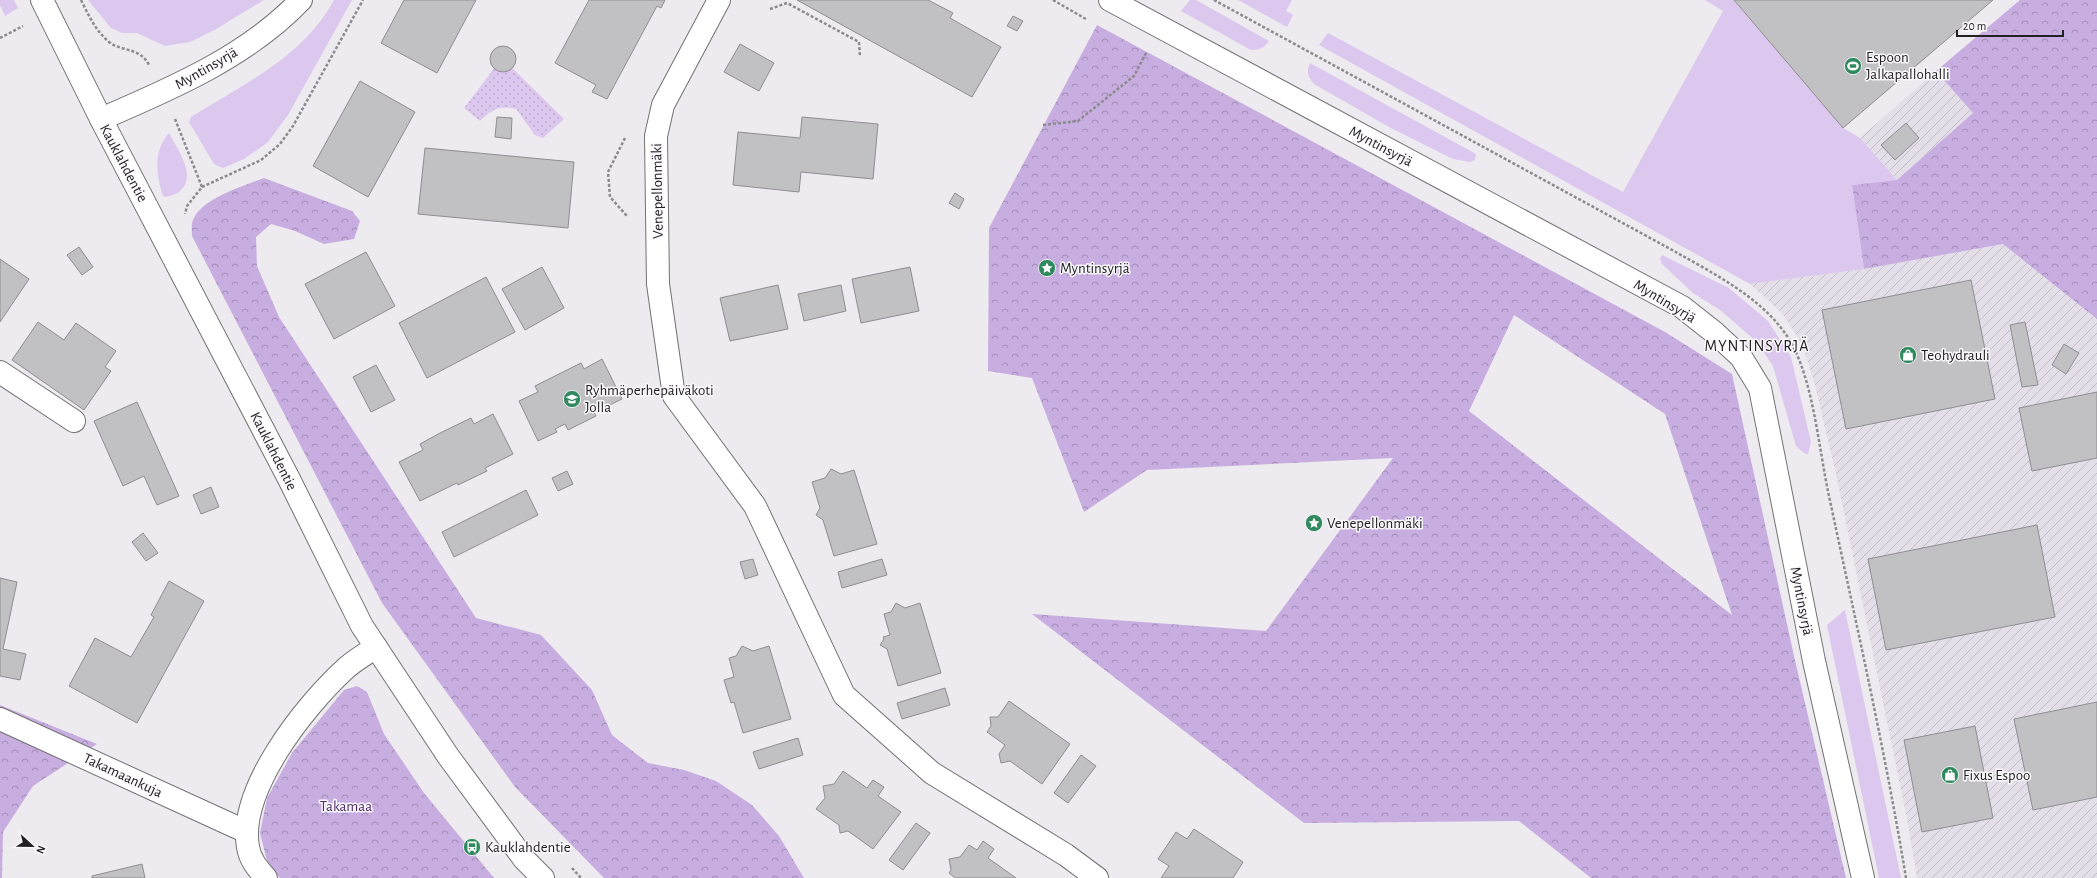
<svg xmlns="http://www.w3.org/2000/svg" width="2097" height="878" font-family="'Alegreya Sans',sans-serif">
<style>
.industrial{fill:url(#industrial-furrows)}
.grass{fill:#dcc7ef}
.forest{fill:url(#forest-crowns);fill-rule:evenodd}
.park{fill:url(#park-dots)}
.building{fill:#c1c0c3;stroke:#8f8d91}
.lines{fill:none;stroke-linecap:round;stroke-linejoin:round}
.minor-casing{stroke:#727174;stroke-width:24}
.path{stroke:#8b8a8c;stroke-width:2.5;stroke-dasharray:3 2;stroke-linecap:butt}
.minor{stroke:#fff;stroke-width:22}
.labels{text-anchor:middle;stroke-width:3;stroke-linejoin:round;paint-order:stroke}
.poi-label{font-size:15px;fill:#222122;stroke:#faf8fc;text-anchor:start}
.street-label{font-size:15px;fill:#222122;stroke:#faf8fc}
.park-label{font-size:15px;fill:#4e2a68;stroke:#faf8fc}
.neighbourhood-label{font-size:16px;letter-spacing:1px;fill:#222122;stroke:#faf8fc}
</style>
<defs>
<pattern id="industrial-furrows" width="10" height="10" patternUnits="userSpaceOnUse"><rect width="10" height="10" fill="#e3dee8"/><path d="M-1 1l2-2M0 10L10 0M9 11l2-2" fill="none" stroke="#c2bec7"/></pattern>
<pattern id="forest-crowns" width="20" height="18" patternUnits="userSpaceOnUse"><rect width="20" height="18" fill="#c8ade1"/><path d="M2 6a3 3 0 1 1 6 0M12 15a3 3 0 1 1 6 0" fill="none" stroke="#a28cb6"/></pattern>
<pattern id="park-dots" width="8" height="8" patternUnits="userSpaceOnUse"><rect width="8" height="8" fill="#dcc7ef"/><path d="M2 2h.1M6 6h.1" fill="none" stroke="#bcabcd" stroke-width="1.8" stroke-linecap="round"/></pattern>
</defs>
<rect width="100%" height="100%" fill="#edebef"/>
<g class="industrial">
<path d="M1936,71L1973,113L1897,180L1860,138Z"/>
<path d="M2003,244L2097,319V878H1917L1906,814L1836,474L1815,385L1803,346L1782,313L1750,284L1864,269Z"/>
</g>
<g class="grass">
<path d="M0,0H14L18,8L5,16L0,5Z"/>
<path d="M88,0H264L216,29L190,42L165,46L137,33H122L111,28Z"/>
<path d="M334,0H352L288,115L268,142L244,159L223,168L214,164L189,122L191,117C244,84 303,57 334,0Z"/>
<path d="M1190,0H1196L1269,41C1264,48 1260,50 1251,50L1181,11Z"/>
<path d="M1238,0H1292L1286,11L1293,15L1287,27Z"/>
<path d="M1705,0H1734L1843,128L1860,138L1897,180L1852,185L1864,269L1750,284L1319,45L1328,33L1623,192L1723,11Z"/>
<path d="M1310,63L1476,154L1475,160L1470,162L1453,159L1389,127L1314,84C1308,77 1306,72 1310,63Z"/>
<path d="M169,133C177,149 197,175 181,190C178,194 172,195 167,197L163,196C156,174 153,151 169,133Z"/>
<path d="M1662,255L1729,288L1768,321L1791,357L1811,442L1808,454L1804,453L1796,446L1773,366L1756,341L1720,310L1693,293L1662,264L1660,259Z"/>
<path d="M1845,610L1901,878H1879L1827,625Z"/>
</g>
<g class="forest">
<path d="M2020,0H2097V319L2003,244L1864,269L1852,185L1897,180L1973,113L1936,71Z"/>
<path d="M1097,25L1665,332L1732,374L1794,656L1846,878H1591L1519,821L1304,823L1032,614L1266,631L1393,458L1147,470L1084,512L1032,378L988,371L989,228ZM1514,315L1665,414L1732,615L1469,411Z"/>
<path d="M264,178L352,211L360,221L354,239L324,244L295,231L271,224L256,237L257,266L279,317L476,618L541,635L592,690L612,735L648,763L684,770L716,781L752,805L779,836L804,878H604L515,787L382,603L192,236C192,231 191,224 193,220C202,198 243,186 264,178Z"/>
<path d="M357,686L367,692L384,734L424,793L494,878H280L268,865L260,833L267,798L292,753L344,690Z"/>
<path d="M0,705L97,744L33,786L3,832L2,878H0Z"/>
</g>
<path class="park" d="M502,58L564,119L543,138L535,135L516,109C499,105 492,109 480,121L464,108Z"/>
<g class="building">
<path d="M404,0H476L437,73L381,43Z"/>
<path d="M589,0H665L661,8L657,6L607,99L592,92L596,85L555,63Z"/>
<path d="M797,0H928L953,13L950,18L1001,47L972,97Z"/>
<path d="M1734,0H1993L1843,128Z"/>
<path d="M1013,16L1023,21L1017,31L1007,26Z"/>
<path d="M740,44L774,63L759,91L724,72Z"/>
<circle cx="503" cy="59" r="13"/>
<path d="M360,81L415,112L368,197L313,166Z"/>
<path d="M497,117L512,118L511,139L495,137Z"/>
<path d="M802,117L878,124L873,179L801,172L799,192L733,185L738,132L800,138Z"/>
<path d="M1906,123L1919,138L1895,160L1881,145Z"/>
<path d="M425,148L574,162L568,228L418,214Z"/>
<path d="M955,193L964,199L959,209L949,203Z"/>
<path d="M79,247L93,267L82,275L67,255Z"/>
<path d="M366,252L395,306L334,339L305,284Z"/>
<path d="M0,259L29,279L0,322Z"/>
<path d="M542,267L564,308L525,330L502,289Z"/>
<path d="M910,267L919,311L861,323L852,279Z"/>
<path d="M486,277L515,332L427,378L399,323Z"/>
<path d="M1971,280L1995,399L1846,429L1822,310Z"/>
<path d="M778,285L788,329L730,341L720,298Z"/>
<path d="M841,285L846,311L804,321L798,294Z"/>
<path d="M38,322L64,340L76,323L116,351L105,367L111,371L84,410L12,360Z"/>
<path d="M2025,322L2038,385L2022,387L2010,325Z"/>
<path d="M2064,344L2079,353L2066,374L2052,365Z"/>
<path d="M602,359L622,399L604,408L603,405L593,410L596,416L568,430L565,424L555,429L557,432L538,441L519,401L538,392L535,386L581,363L584,369Z"/>
<path d="M376,365L395,400L371,412L353,377Z"/>
<path d="M2097,392V458L2032,471L2019,408Z"/>
<path d="M137,402L179,496L157,505L144,476L123,486L94,421Z"/>
<path d="M493,414L513,454L485,468L487,471L458,485L457,483L420,501L399,462L423,450L420,444L440,433L471,418L474,424Z"/>
<path d="M831,469L841,474L854,470L877,544L834,556L823,520L816,515L820,508L812,482L825,478Z"/>
<path d="M567,471L573,484L558,491L552,478Z"/>
<path d="M211,487L219,507L201,514L193,495Z"/>
<path d="M526,490L538,515L454,557L442,532Z"/>
<path d="M2037,525L2055,617L1886,650L1868,559Z"/>
<path d="M143,533L158,553L146,561L132,542Z"/>
<path d="M753,559L758,575L745,579L740,562Z"/>
<path d="M882,559L887,575L842,588L838,572Z"/>
<path d="M0,578L17,582L3,649L26,654L20,680L0,676Z"/>
<path d="M169,581L204,601L137,723L69,686L95,638L131,657L154,617L151,615Z"/>
<path d="M896,603L905,608L920,603L941,673L898,686L887,649L880,645L884,639L883,637L890,635L884,614L891,612Z"/>
<path d="M742,646L753,651L769,646L791,719L743,733L734,702L731,703L724,680L734,677L729,658L736,656Z"/>
<path d="M945,688L950,705L902,719L897,703Z"/>
<path d="M1009,701L1070,744L1042,784L1010,761L1001,763L999,754L1005,745L987,732L991,726L990,717H998Z"/>
<path d="M2097,702V797L2033,810L2014,719Z"/>
<path d="M1975,726L1993,818L1922,832L1904,740Z"/>
<path d="M798,738L803,755L759,769L753,752Z"/>
<path d="M1081,755L1096,766L1068,803L1054,793Z"/>
<path d="M843,771L867,788L873,780L884,787L878,796L901,812L873,849L848,831L840,833L839,825L816,809L825,798L823,786L834,784Z"/>
<path d="M916,823L930,833L903,870L889,860Z"/>
<path d="M1194,829L1243,862L1233,878H1161L1169,866L1158,859L1176,832L1187,839Z"/>
<path d="M983,841L994,849L988,858L1016,878H955L949,873L951,870L949,859L960,857L969,845L977,850Z"/>
<path d="M142,864L145,878H92V876Z"/>
</g>
<g class="lines">
<defs>
<g id="minor">
<path d="M42,0L101,119L289,479L362,626L448,756L524,859L543,878"/>
<path d="M719,0L663,105L656,136L658,284L674,396L755,506L844,695L932,773L1066,855L1097,878"/>
<path d="M1110,0L1682,307L1715,333L1741,357L1760,388L1814,661L1863,878"/>
<path d="M101,119C171,89 248,56 301,0"/>
<path d="M0,372L74,421"/>
<path d="M0,719L247,832"/>
<path d="M266,878C258,869 250,860 248,847C238,790 304,707 344,670C353,661 366,654 376,647"/>
</g>
</defs>
<use href="#minor" class="minor-casing"/>
<g class="path">
<path d="M81,0C89,16 95,30 109,42C122,52 140,47 149,65"/>
<path d="M1053,0L1086,19"/>
<path d="M1214,0L1674,251C1716,275 1769,301 1793,346C1814,387 1819,450 1829,496C1856,623 1885,750 1906,878"/>
<path d="M770,9L787,3L859,42L860,57"/>
<path d="M0,38L23,26"/>
<path d="M175,119L202,187L187,206L185,214"/>
<path d="M1043,125L1078,121L1134,76L1146,53"/>
<path d="M625,138L608,172L610,197L627,216"/>
<path d="M202,187L261,160L280,144L293,126L363,0"/>
<path d="M572,868L581,878"/>
</g>
<use href="#minor" class="minor"/>
</g>
<defs>
<symbol id="stadium-disc" viewBox="-11 -11 22 22"><circle r="9.5" fill="#318a5f" stroke="#faf8fc"/><path d="M0-5a6.5 5 0 1 0 0 10a6.5 5 0 1 0 0-10ZM-3.5-1.8h7v3.6h-7Z" fill="#fff"/></symbol>
<symbol id="sight-disc" viewBox="-11 -11 22 22"><circle r="9.5" fill="#318a5f" stroke="#faf8fc"/><path d="M0-6L1.8-2.2L6-1.7L2.9 1.2L3.7 5.4L0 3.3L-3.7 5.4L-2.9 1.2L-6-1.7L-1.8-2.2Z" fill="#fff"/></symbol>
<symbol id="shop-disc" viewBox="-11 -11 22 22"><circle r="9.5" fill="#318a5f" stroke="#faf8fc"/><path d="M-5-2.5h2.3a2.7 3.5 0 0 1 5.4 0H5L5.5 6h-11ZM-1.5-2.5h3a1.5 2.3 0 0 0-3 0Z" fill="#fff"/></symbol>
<symbol id="school-disc" viewBox="-11 -11 22 22"><circle r="9.5" fill="#318a5f" stroke="#faf8fc"/><path d="M0-5L7-2L0 1L-7-2ZM-4 1L0 2.5L4 1V4Q0 6-4 4Z" fill="#fff"/></symbol>
<symbol id="bus-disc" viewBox="-11 -11 22 22"><circle r="9.5" fill="#318a5f" stroke="#faf8fc"/><path d="M-5-6H5V4H4V6H2V4H-2V6H-4V4H-5ZM-3.5-4V0h7V-4ZM-3.5 1.2v1.5H-2V1.2ZM2 1.2v1.5H3.5V1.2Z" fill="#fff"/></symbol>
</defs>
<g fill-rule="evenodd">
<use href="#stadium-disc" x="1843" y="56" width="20" height="20"/>
<use href="#sight-disc" x="1037" y="258" width="20" height="20"/>
<use href="#shop-disc" x="1898" y="345" width="20" height="20"/>
<use href="#school-disc" x="562" y="389" width="20" height="20"/>
<use href="#sight-disc" x="1304" y="513" width="20" height="20"/>
<use href="#shop-disc" x="1940" y="765" width="20" height="20"/>
<use href="#bus-disc" x="462" y="837" width="20" height="20"/>
</g>
<g class="labels">
<g class="poi-label">
<text x="1866" y="62">Espoon<tspan x="1866" dy="17">Jalkapallohalli</tspan></text>
<text x="1060" y="273">Myntinsyrjä</text>
<text x="1921" y="360">Teohydrauli</text>
<text x="585" y="395">Ryhmäperhepäiväkoti<tspan x="585" dy="17">Jolla</tspan></text>
<text x="1327" y="528">Venepellonmäki</text>
<text x="1963" y="780">Fixus Espoo</text>
<text x="485" y="852">Kauklahdentie</text>
</g>
<g class="street-label">
<text transform="translate(206 68) rotate(-30)" y="5">Myntinsyrjä</text>
<text transform="translate(1381 146) rotate(28)" y="5">Myntinsyrjä</text>
<text transform="translate(124 163) rotate(62)" y="5">Kauklahdentie</text>
<text transform="translate(657 191) rotate(-91)" y="5">Venepellonmäki</text>
<text transform="translate(1665 301) rotate(31)" y="5">Myntinsyrjä</text>
<text transform="translate(274 451) rotate(63)" y="5">Kauklahdentie</text>
<text transform="translate(1802 601) rotate(79)" y="5">Myntinsyrjä</text>
<text transform="translate(123 775) rotate(25)" y="5">Takamaankuja</text>
</g>
<g class="park-label">
<text x="346" y="811">Takamaa</text>
</g>
<g class="neighbourhood-label">
<text x="1757" y="351">MYNTINSYRJÄ</text>
</g>
</g>
<g transform="translate(32 846) rotate(112)" stroke="#faf8fc" stroke-width="3" paint-order="stroke">
<path d="M0-3L7 15L0 10L-7 15Z" fill="#222122"/>
<text y="-6" font-size="11" font-weight="bold" text-anchor="middle" fill="#222122">N</text>
</g>
<path d="M1957 30v6h106v-6" fill="none" stroke="#222122" stroke-width="2"/>
<text x="1963" y="30" font-size="12" fill="#222122" stroke="#faf8fc" stroke-width="3" paint-order="stroke">20 m</text>
</svg>
